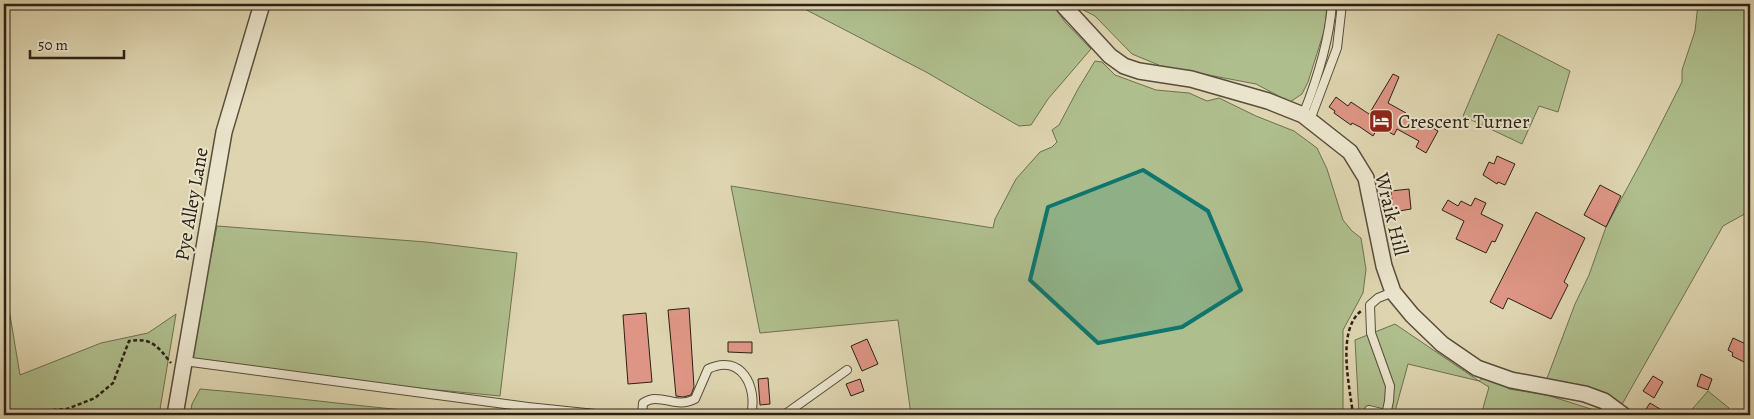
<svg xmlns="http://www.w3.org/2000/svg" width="1754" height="419" font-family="Alegreya,serif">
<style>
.green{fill:#afbe8d;stroke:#6d7052}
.building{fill:#de9585;stroke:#2b2116}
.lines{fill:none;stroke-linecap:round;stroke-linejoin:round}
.lane-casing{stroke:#584e3c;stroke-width:10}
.street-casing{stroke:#584e3c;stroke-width:18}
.path{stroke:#2b2116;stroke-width:2.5;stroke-dasharray:4 2.5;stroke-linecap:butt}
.lane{stroke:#eae4cc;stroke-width:8}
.street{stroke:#eae4cc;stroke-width:15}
.marked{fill:#0f766e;fill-opacity:0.2;stroke:#0f766e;stroke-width:4;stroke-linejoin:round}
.labels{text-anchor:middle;stroke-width:4;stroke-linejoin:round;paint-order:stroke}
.poi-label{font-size:20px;fill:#2b2116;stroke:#eae4cc;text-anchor:start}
.street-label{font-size:20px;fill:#2b2116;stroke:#eae4cc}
</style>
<rect width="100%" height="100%" fill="#ded5b0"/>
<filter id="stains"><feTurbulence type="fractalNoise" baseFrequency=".004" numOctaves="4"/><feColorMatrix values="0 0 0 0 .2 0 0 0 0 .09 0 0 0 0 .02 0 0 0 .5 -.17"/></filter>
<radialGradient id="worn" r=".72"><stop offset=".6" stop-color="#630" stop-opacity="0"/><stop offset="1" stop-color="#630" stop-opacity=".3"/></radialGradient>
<g class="green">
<path d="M795,4H1052L1065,22L1091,49L1048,99L1031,125L1019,126L926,72Z"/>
<path d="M1072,4H1327L1325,28L1308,82L1302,94L1290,102L1256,84L1161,66L1132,54L1095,16Z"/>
<path d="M1698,4H1750V211L1723,226L1620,408L1546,381L1575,304L1589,275L1606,227L1645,155L1682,82V70L1695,31Z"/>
<path d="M1498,34L1570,71L1558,112L1539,106L1522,144L1463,116Z"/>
<path d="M1095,61L1102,62L1115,75L1156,90L1189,93L1207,101L1219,98L1256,116L1294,131L1317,148L1327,169L1343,220L1352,231L1361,238L1366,269L1363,293L1343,330V415H911L898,320L760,333L731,186L993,228L995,219L1016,179L1040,152L1052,147L1057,142L1052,130L1059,125L1078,89Z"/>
<path d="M217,226L426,242L517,253L500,396L189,366Z"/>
<path d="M4,279L20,375L101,343L148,333L176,314L159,415H4Z"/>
<path d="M1395,324L1479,381L1483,378L1502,384L1509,389L1547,395L1594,410L1605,415H1481L1489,387L1479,381L1408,364L1394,415H1359L1355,340Z"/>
<path d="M200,389C287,396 375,409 462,415H190L192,404Z"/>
<path d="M1708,391L1729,408L1722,415H1687Z"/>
</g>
<g class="building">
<path d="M1393,74L1399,77L1388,103L1406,113L1405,115L1427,127L1428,125L1438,131L1426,153L1416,147L1419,141L1397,129L1394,135L1379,126L1373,136L1360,127L1352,123L1351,125L1334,113L1335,111L1329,107L1336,97L1348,106L1351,102L1369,114Z"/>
<path d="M1497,156L1515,164L1505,185L1498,182L1497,184L1483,175L1489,162L1494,164Z"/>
<path d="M1600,185L1621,196L1606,227L1584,215Z"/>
<path d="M1409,189L1411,209L1393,212L1391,191Z"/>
<path d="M1475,198L1486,203L1481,214L1503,225L1495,242L1492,241L1486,253L1456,239L1464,221L1442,210L1448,200L1458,206L1461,201L1471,206Z"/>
<path d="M1536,212L1585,238L1564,282L1568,285L1551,319L1508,298L1503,309L1490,302Z"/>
<path d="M689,308L694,387L691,395L683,397L676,396L668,310Z"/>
<path d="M646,313L652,382L628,384L623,315Z"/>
<path d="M1733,338L1750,346V357L1748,364L1732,356L1733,353L1728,350Z"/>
<path d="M867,339L878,364L862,371L851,346Z"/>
<path d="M728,342H752V353L728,352Z"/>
<path d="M1701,374L1712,379L1708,390L1697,386Z"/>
<path d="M1653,376L1663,382L1654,398L1643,391Z"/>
<path d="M768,378L770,404L760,405L758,379Z"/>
<path d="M860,379L864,391L851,396L846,384Z"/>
<path d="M1650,403L1670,415H1642Z"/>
</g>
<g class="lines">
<defs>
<g id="lane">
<path d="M1303,115C1317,80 1329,42 1332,4"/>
<path d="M1310,120L1337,48L1342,4"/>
<path d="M184,361L528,407L605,415"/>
<path d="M1369,410L1386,414"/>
<path d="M642,415L643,403C646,401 651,399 655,399C671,399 678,407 695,399L708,369C741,353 758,387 751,415"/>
<path d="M784,415L847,370"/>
<path d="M1386,415L1389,401L1390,386L1371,333L1370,305L1378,298L1393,292"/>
</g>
<g id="street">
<path d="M1062,4L1110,56L1124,66L1139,71L1191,79L1268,101L1303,115L1350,152L1366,178L1384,266L1393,292L1412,315L1442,344L1477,368L1511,380L1585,394L1604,401L1623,415"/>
<path d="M175,415L224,132L262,4"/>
</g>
</defs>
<use href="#lane" class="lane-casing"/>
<use href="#street" class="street-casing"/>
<g class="path">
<path d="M21,415L26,412L67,409L95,398L113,383L129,341C152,337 158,347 171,363"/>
<path d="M1353,415C1350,387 1336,331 1361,311"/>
</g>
<use href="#lane" class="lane"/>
<use href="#street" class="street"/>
</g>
<path class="marked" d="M1143,170L1208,211L1241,290L1182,327L1098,343L1030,280L1048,207Z"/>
<defs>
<symbol id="hotel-square" viewBox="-11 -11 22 22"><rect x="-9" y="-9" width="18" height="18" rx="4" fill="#8f2418" stroke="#eae4cc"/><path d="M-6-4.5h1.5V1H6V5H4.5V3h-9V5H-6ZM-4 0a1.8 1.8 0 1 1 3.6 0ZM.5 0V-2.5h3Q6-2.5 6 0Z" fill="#fff"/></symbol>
</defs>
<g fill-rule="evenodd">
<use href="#hotel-square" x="1367" y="107" width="28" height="28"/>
</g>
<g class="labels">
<g class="poi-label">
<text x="1398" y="128">Crescent Turner</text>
</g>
<g class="street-label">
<text transform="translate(191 204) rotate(-80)" y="7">Pye Alley Lane</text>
<text transform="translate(1392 214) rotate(76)" y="7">Wraik Hill</text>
</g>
</g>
<rect width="1754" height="419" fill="none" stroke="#ded5b0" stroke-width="20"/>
<rect x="5" y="5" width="1744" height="409" fill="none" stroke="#2b2116" stroke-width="2.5"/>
<rect x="10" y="10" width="1734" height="399" fill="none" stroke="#2b2116"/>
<path d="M30 50v8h94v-8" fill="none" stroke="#2b2116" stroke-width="2.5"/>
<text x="38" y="50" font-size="15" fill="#2b2116" stroke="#eae4cc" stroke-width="4" paint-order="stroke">50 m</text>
<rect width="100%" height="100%" filter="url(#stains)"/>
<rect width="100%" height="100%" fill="url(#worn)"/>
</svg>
